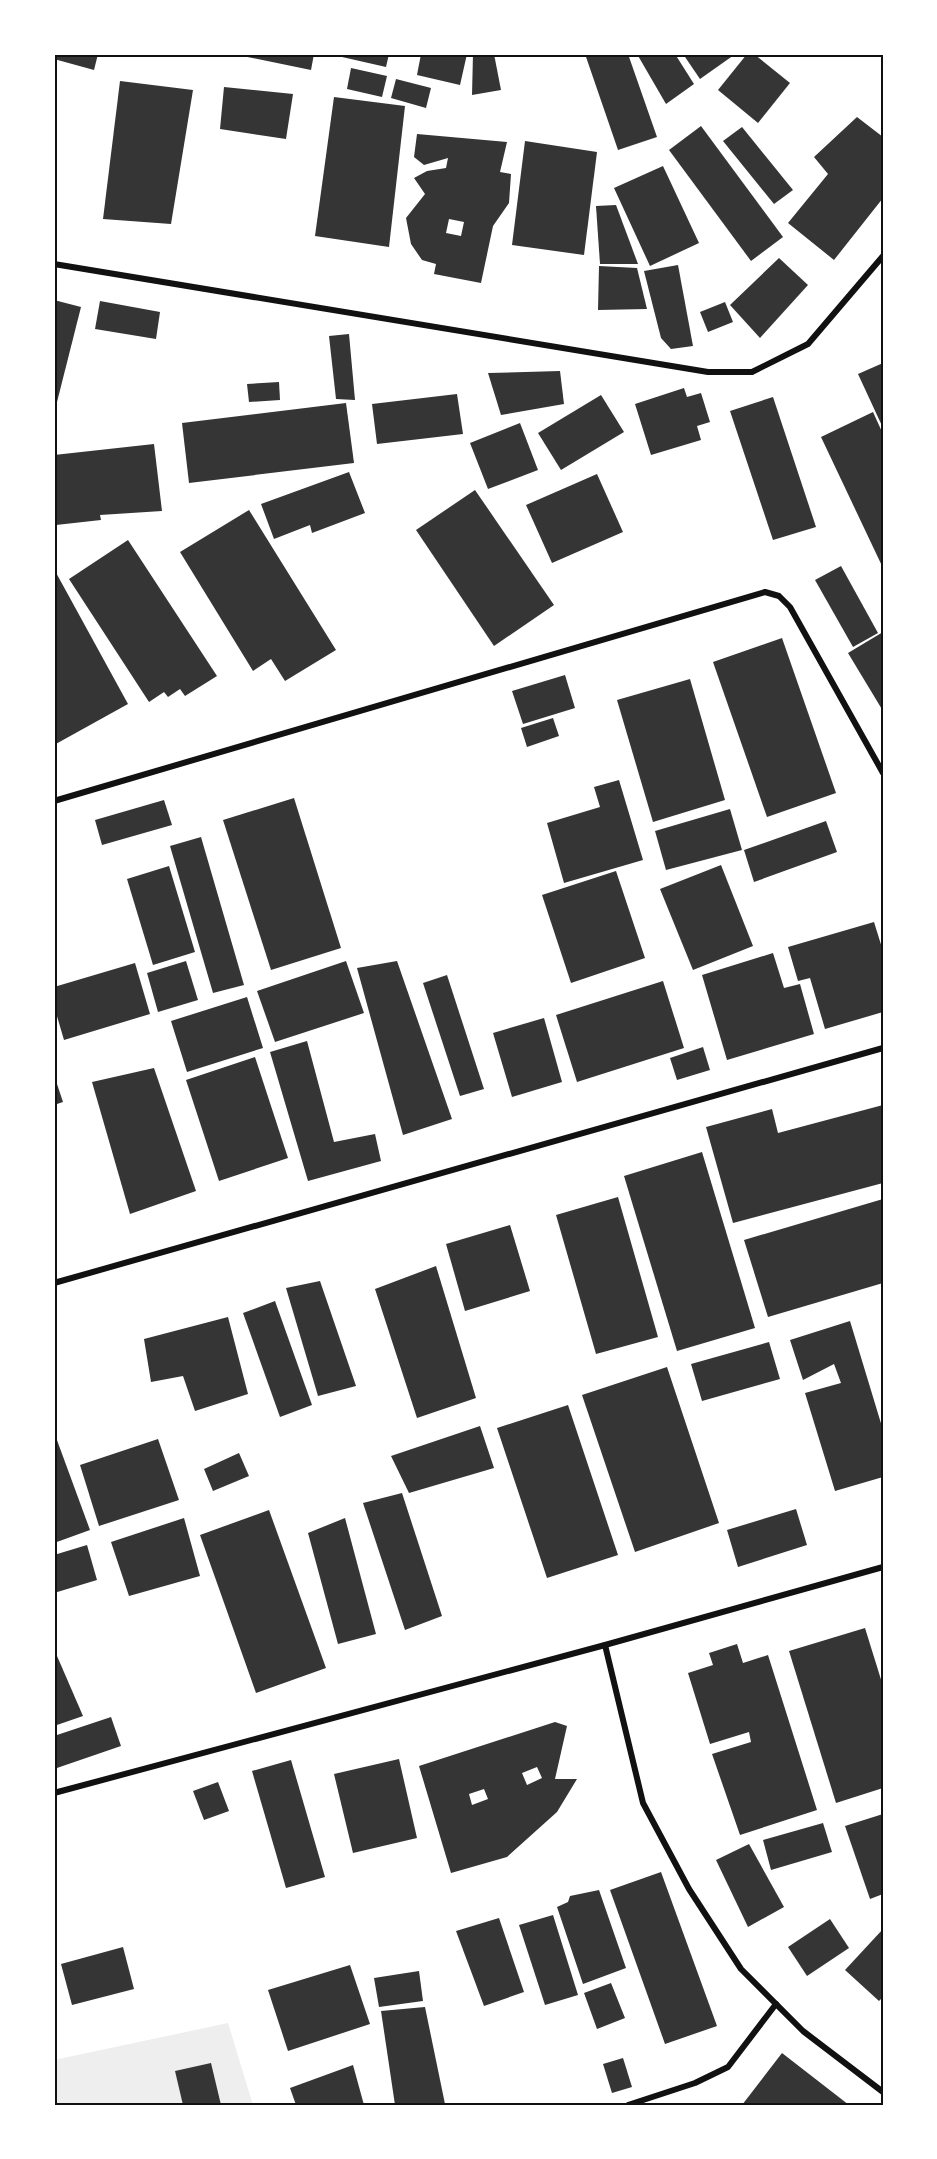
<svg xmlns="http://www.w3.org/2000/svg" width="937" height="2159" font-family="'Times New Roman',serif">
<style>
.green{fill:#eee}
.building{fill:#353535;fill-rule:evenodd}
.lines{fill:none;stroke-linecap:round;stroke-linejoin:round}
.minor{stroke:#111;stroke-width:6}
.neatline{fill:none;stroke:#111;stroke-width:2}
</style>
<rect width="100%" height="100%" fill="#fff"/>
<path class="green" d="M228,2023L253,2105H54V2060Z"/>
<g class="building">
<path d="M54,54H98L94,70L54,59Z"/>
<path d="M233,54H314L311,70Z"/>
<path d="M343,54H389L386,67L342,57Z"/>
<path d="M421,54H467L460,85L417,75Z"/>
<path d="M473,54H494L501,90L472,95Z"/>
<path d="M585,54H628L657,137L618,150Z"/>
<path d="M637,54H675L694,84L666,104Z"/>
<path d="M683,54H733L734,55L700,79Z"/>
<path d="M747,54H754L790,83L758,123L718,90Z"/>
<path d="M351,68L387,76L382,97L347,89Z"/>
<path d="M396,79L431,88L426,108L391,98Z"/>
<path d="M120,81L193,90L171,224L103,219Z"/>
<path d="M224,87L293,94L286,139L220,129Z"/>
<path d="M334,97L405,106L389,247L315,236Z"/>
<path d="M857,117L883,137V198L834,260L788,223L828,174L814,157Z"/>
<path d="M701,126L783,237L751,261L669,150Z"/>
<path d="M742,127L793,190L774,204L723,141Z"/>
<path d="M417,134L507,142L500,172L511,174L509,203L493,226L481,283L434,274L436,264L422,260L411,244L406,218L425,194L414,178L427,171L446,168L448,158L424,165L414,157ZM449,219L464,222L461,236L446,233Z"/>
<path d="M525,141L597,152L584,255L512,245Z"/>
<path d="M663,166L699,243L650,266L614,188Z"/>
<path d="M616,205L638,264H600L596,206Z"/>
<path d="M779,258L808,285L760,338L730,305Z"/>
<path d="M678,265L693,346L671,349L661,338L644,271Z"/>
<path d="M599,266L637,268L647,309L598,310Z"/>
<path d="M54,300L81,307L56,406L54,405Z"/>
<path d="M100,301L160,312L156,339L95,329Z"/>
<path d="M725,302L733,322L708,332L700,312Z"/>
<path d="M349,334L355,400L336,399L329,336Z"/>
<path d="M883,363V428L858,374Z"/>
<path d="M560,371L564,404L501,415L488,373Z"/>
<path d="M279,382L280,400L249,402L247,384Z"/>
<path d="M684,388L687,397L701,393L710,422L697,426L701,440L651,455L635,404Z"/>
<path d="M457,394L463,434L377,444L372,404Z"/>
<path d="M601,395L624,432L561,470L538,433Z"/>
<path d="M773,397L816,527L773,540L730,411Z"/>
<path d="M346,403L354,463L189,483L182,423Z"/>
<path d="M873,412L883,434V568L821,437Z"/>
<path d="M520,423L538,470L488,489L470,443Z"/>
<path d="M154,444L162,511L100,515L101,520L56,525L54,455Z"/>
<path d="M349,472L365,513L312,533L310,525L274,539L261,504Z"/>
<path d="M597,474L623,532L552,563L526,505Z"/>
<path d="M475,490L554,605L494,646L416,530Z"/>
<path d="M249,510L336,650L285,681L271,659L253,671L180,552Z"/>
<path d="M128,540L217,676L185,696L180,689L168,697L164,692L149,702L69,579Z"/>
<path d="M841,566L878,633L853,647L815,580Z"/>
<path d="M54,569L128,704L54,745Z"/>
<path d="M883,632V711L848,653Z"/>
<path d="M782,638L836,793L767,817L713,662Z"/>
<path d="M565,675L575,708L523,724L512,691Z"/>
<path d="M690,679L725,800L653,822L617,700Z"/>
<path d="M553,718L559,736L527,747L521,728Z"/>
<path d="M619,780L643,860L564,883L547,823L600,807L594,787Z"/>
<path d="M294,798L341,948L271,970L223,820Z"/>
<path d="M164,800L172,825L102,845L95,820Z"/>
<path d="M730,809L742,850L666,870L655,831Z"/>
<path d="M826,821L837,852L754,882L744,850Z"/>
<path d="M201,837L244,985L213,993L170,846Z"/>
<path d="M721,865L753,946L693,970L660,889Z"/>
<path d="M169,866L195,952L153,965L127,879Z"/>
<path d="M616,871L645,958L571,983L542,895Z"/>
<path d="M874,922L883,951V1012L825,1029L810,978L798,981L788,947Z"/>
<path d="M773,953L784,988L800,984L814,1034L727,1060L702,975Z"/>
<path d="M186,961L198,1000L158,1012L147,973Z"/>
<path d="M346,961L364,1013L275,1042L257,991Z"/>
<path d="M397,961L452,1119L403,1135L357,968Z"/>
<path d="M135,963L150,1014L64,1040L54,1006V987Z"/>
<path d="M447,975L484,1089L460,1096L423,983Z"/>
<path d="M663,981L684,1048L577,1082L556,1015Z"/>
<path d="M247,997L263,1048L187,1072L171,1021Z"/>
<path d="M544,1018L562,1082L512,1097L493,1033Z"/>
<path d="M307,1041L334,1142L375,1134L381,1161L308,1181L270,1052Z"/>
<path d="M703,1047L710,1070L677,1080L670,1058Z"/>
<path d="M255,1057L288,1158L219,1181L186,1080Z"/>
<path d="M154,1068L196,1191L130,1214L92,1082Z"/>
<path d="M54,1075L63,1102L54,1105Z"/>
<path d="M883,1105V1183L733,1223L706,1127L772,1109L778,1133Z"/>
<path d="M702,1152L755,1328L677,1351L624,1176Z"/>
<path d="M618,1197L658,1337L596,1354L556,1215Z"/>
<path d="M883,1199V1283L768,1317L744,1240Z"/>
<path d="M510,1225L530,1291L465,1311L446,1244Z"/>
<path d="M436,1266L476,1398L417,1418L375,1289Z"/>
<path d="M320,1281L356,1386L318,1396L286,1288Z"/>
<path d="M275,1301L312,1405L280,1417L243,1313Z"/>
<path d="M228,1317L248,1394L195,1411L183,1376L151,1382L144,1339Z"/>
<path d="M850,1321L883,1430V1477L835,1491L805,1393L841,1383L834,1364L803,1380L790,1340Z"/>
<path d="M769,1342L780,1379L702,1401L691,1364Z"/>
<path d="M667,1367L719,1523L635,1552L582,1395Z"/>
<path d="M568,1405L618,1555L547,1578L497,1428Z"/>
<path d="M480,1426L494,1468L409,1493L391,1456Z"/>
<path d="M54,1432L90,1530L54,1543Z"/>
<path d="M158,1439L179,1500L99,1526L80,1465Z"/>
<path d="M239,1453L249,1476L213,1491L204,1469Z"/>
<path d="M402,1493L442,1616L405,1630L363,1503Z"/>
<path d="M796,1509L807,1545L738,1567L727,1530Z"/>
<path d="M269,1510L326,1668L256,1693L200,1535Z"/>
<path d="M184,1518L200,1576L129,1596L111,1542Z"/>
<path d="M345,1518L376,1634L338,1644L308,1533Z"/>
<path d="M87,1545L97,1580L54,1593V1555Z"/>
<path d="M865,1628L883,1686V1788L836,1803L789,1651Z"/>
<path d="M737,1644L743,1663L768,1655L817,1810L740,1835L712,1754L751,1742L749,1732L710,1744L688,1673L713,1665L709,1653Z"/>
<path d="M54,1649L83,1716L54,1726Z"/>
<path d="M111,1717L121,1746L54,1769V1736Z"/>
<path d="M555,1722L567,1726L555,1779H577L557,1812L507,1857L451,1873L419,1766ZM537,1767L542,1778L527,1785L522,1773ZM484,1789L488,1799L472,1805L469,1794Z"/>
<path d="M399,1759L417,1838L353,1853L334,1774Z"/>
<path d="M291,1760L325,1877L286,1888L252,1771Z"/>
<path d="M218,1782L229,1811L204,1820L193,1791Z"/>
<path d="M883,1814V1894L870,1899L845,1826Z"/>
<path d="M823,1823L832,1852L771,1870L763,1840Z"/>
<path d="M749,1844L784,1907L748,1927L716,1860Z"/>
<path d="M661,1872L717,2026L665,2044L610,1890Z"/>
<path d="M599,1890L626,1968L583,1984L557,1907L568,1902L570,1896Z"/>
<path d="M553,1915L578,1995L545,2005L519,1925Z"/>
<path d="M499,1918L524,1992L484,2006L456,1931Z"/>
<path d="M830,1919L849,1948L807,1976L788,1947Z"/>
<path d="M883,1929V1997L879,2001L845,1970Z"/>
<path d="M123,1947L134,1989L72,2005L61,1964Z"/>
<path d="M350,1965L370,2024L288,2051L268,1990Z"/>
<path d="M419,1971L423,2001L379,2007L374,1978Z"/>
<path d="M611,1983L625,2018L597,2029L584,1993Z"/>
<path d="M425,2007L445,2104L395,2105L381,2011Z"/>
<path d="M782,2053L849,2105H742Z"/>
<path d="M623,2058L632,2087L612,2093L603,2064Z"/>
<path d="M211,2063L221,2105H183L175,2071Z"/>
<path d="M353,2065L364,2105H296L290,2088Z"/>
</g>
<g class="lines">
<g class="minor">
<path d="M54,264L708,372H752L808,344L883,256"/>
<path d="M54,801L765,592L779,596L790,607L883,773"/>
<path d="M54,1283L883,1048"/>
<path d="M605,1645L643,1803L689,1889L741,1969L803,2031L883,2092"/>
<path d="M54,1793L605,1645L883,1567"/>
<path d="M628,2105L695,2083L728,2067L776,2004"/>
</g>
</g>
<rect width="937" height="2159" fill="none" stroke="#ffffff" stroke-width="111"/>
<rect x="56" y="56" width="826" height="2048" class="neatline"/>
</svg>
